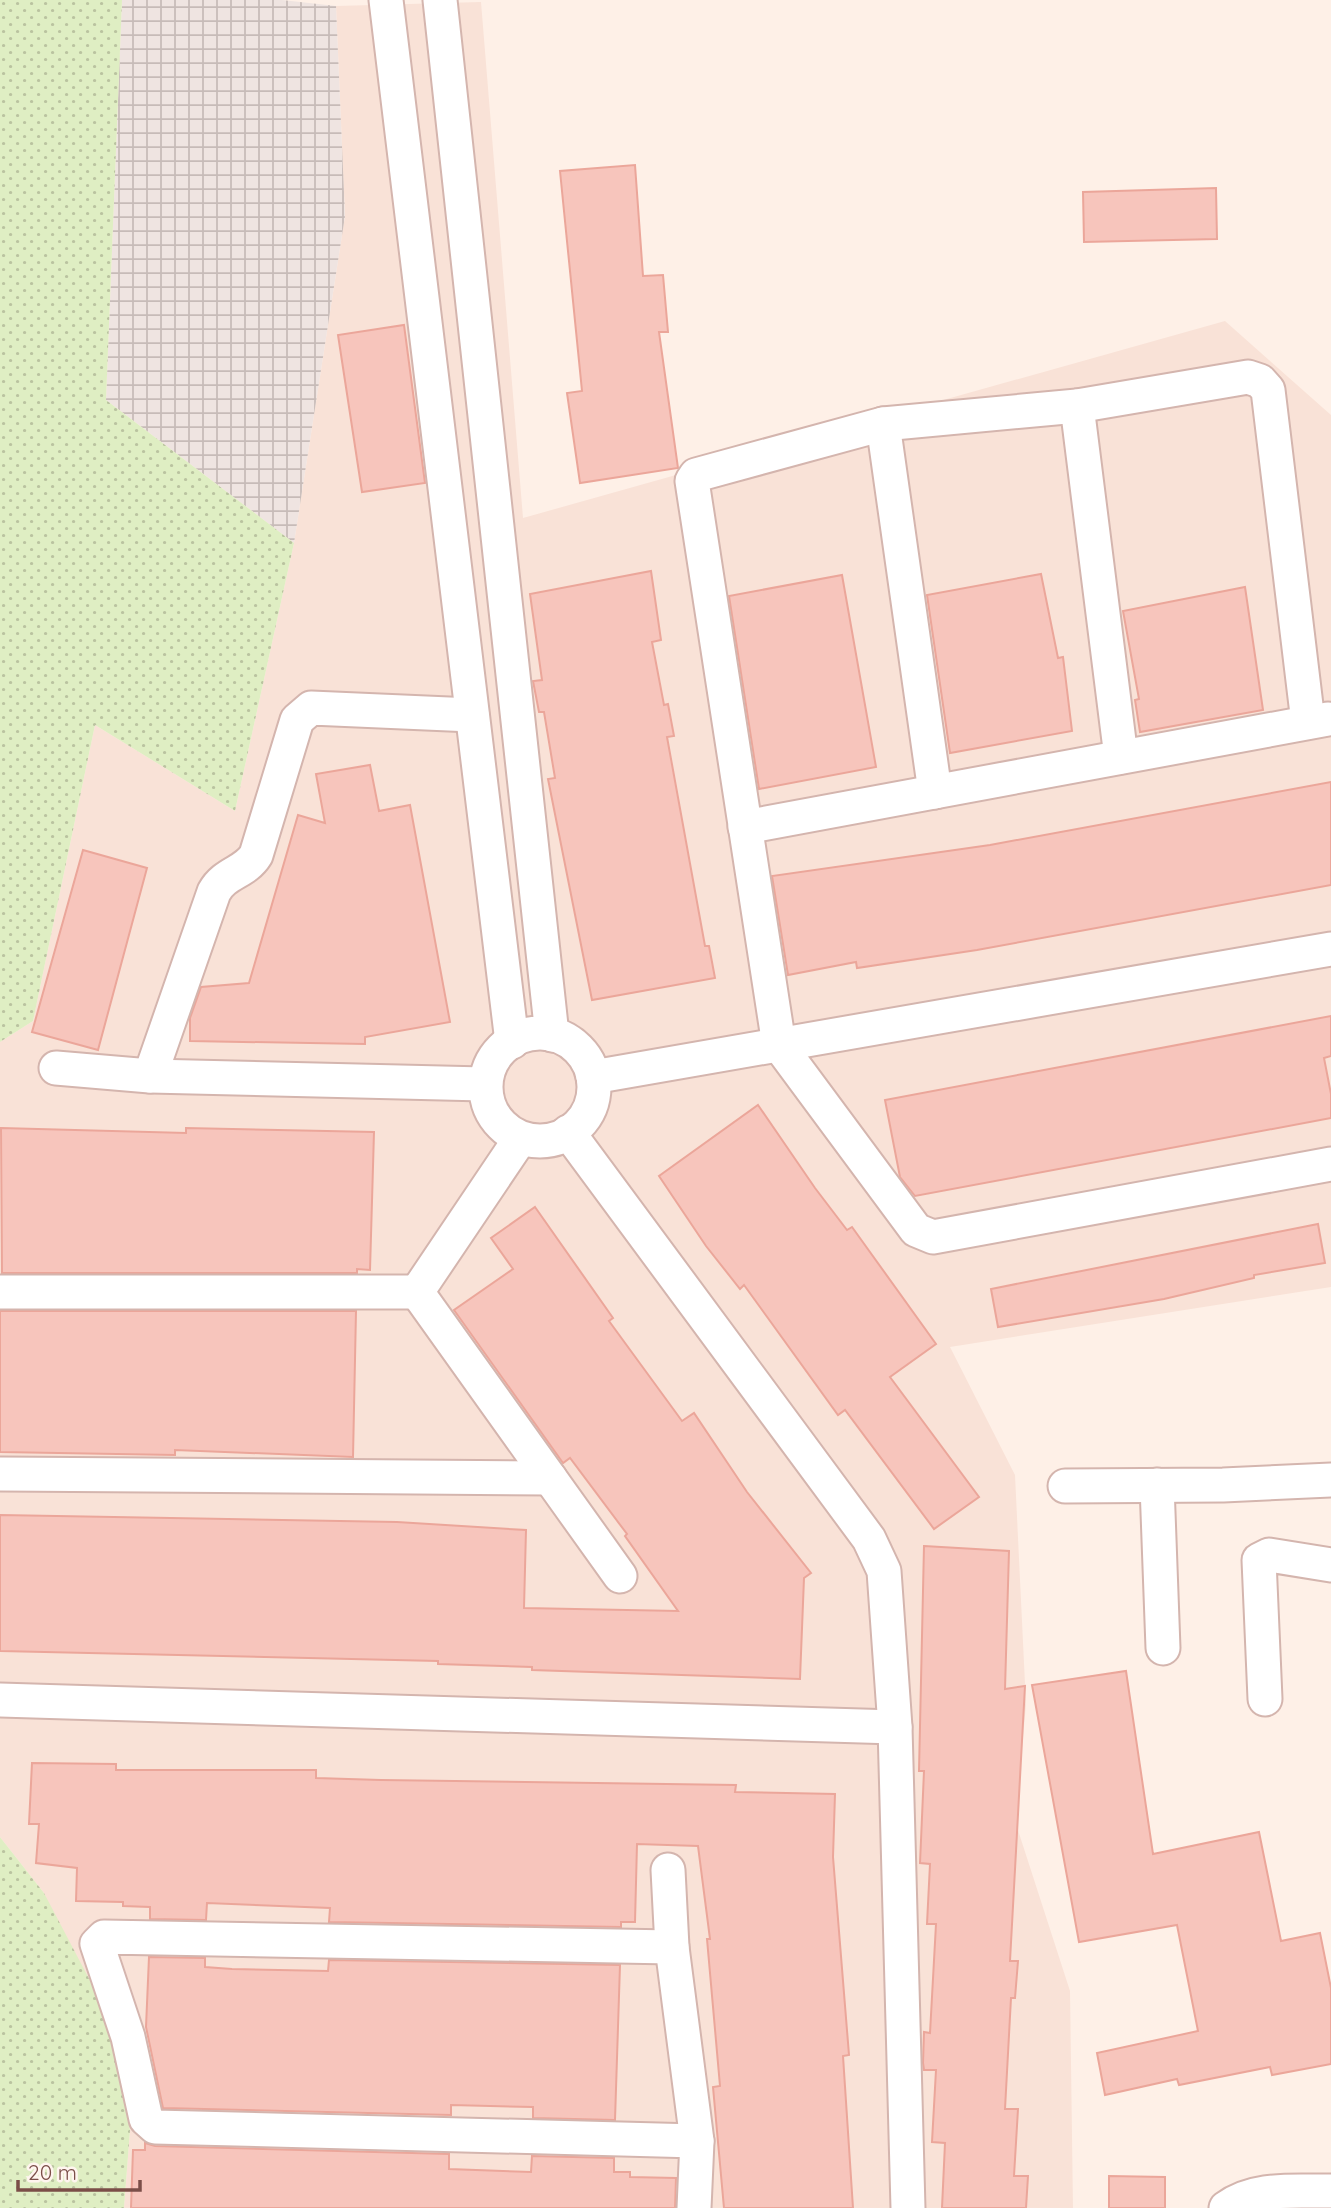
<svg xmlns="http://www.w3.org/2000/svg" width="1331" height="2208" font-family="Quicksand,sans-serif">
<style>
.residential{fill:#f9e2d7}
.industrial{fill:url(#industrial-grid)}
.grass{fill:url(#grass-dots)}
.building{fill:#f7c5bc;stroke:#eba69a;stroke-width:2}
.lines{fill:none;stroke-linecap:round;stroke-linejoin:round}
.minor-casing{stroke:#d4b5ae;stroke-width:37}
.minor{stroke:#fff;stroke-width:33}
</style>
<defs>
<pattern id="industrial-grid" width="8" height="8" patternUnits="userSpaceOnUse" patternTransform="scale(1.75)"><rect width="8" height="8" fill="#efe4e1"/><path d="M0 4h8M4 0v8" fill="none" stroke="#c7bbb8"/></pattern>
<pattern id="grass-dots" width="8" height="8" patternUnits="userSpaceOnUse" patternTransform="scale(1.75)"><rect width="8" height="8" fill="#dfeec3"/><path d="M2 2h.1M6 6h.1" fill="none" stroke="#bac3a0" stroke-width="1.8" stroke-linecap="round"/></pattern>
</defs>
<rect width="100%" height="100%" fill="#fef0e7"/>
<path class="residential" d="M481,2L523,518L1225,321L1331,415V1287L950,1347L1015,1475L1026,1705L1015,1821L1070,1991L1073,2208H124L130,2130L44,1893L0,1837V1042L33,1021L95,725L235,811L294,543L345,216L336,6Z"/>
<path class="industrial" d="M122,0H282L336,6L345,216L294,543L106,400Z"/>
<g class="grass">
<path d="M0,0H122L106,400L294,543L235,811L95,725L33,1021L0,1042Z"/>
<path d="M0,1837L44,1893L106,2011L130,2130L124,2208H0Z"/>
</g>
<g class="building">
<path d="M635,165L643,276L663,275L668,332H659L678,468L580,483L567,393L582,391L560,171Z"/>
<path d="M1216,188L1217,239L1084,242L1083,192Z"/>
<path d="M404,325L425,483L362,492L338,335Z"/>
<path d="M651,571L661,640L652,642L664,705L668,704L674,736L667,737L705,946H709L715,978L592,1000L548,779L555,778L544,712H539L533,681L542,680L530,594Z"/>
<path d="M1041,574L1058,658L1063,657L1072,731L950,753L927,595Z"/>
<path d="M842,575L876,767L759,789L729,596Z"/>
<path d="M1245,587L1263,710L1140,732L1135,700L1139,699L1123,611Z"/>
<path d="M370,765L379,811L410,805L450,1022L365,1037V1044L190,1041V1018L201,987L249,983L298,815L325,823L316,774Z"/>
<path d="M1331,782V885L977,950L857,968L856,962L788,975L772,876L990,845Z"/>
<path d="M83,850L147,868L98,1050L32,1032Z"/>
<path d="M1331,1016V1056L1324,1058L1331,1094V1118L915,1196L900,1177L885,1100Z"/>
<path d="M758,1105L815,1188L847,1230L852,1227L936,1344L890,1377L979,1497L934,1529L845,1410L838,1415L744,1285L740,1289L706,1246L659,1176Z"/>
<path d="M1,1128L186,1133V1128L374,1132L370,1270L357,1269V1273H2Z"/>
<path d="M535,1207L613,1318L609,1321L682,1421L694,1413L747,1492L811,1573L804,1578L800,1679L532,1670V1667L438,1664V1661L0,1651V1515L397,1522L526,1530L524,1608L678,1611L625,1536L627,1534L570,1458L563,1463L454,1310L513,1269L491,1238Z"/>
<path d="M1318,1224L1325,1263L1254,1275V1278L1164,1299L998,1327L991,1289Z"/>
<path d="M0,1311H356L353,1457L175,1450V1455L0,1452Z"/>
<path d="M924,1546L1009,1551L1005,1689L1025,1686L1010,1961H1018L1015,1998H1011L1005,2109H1018L1014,2176H1028L1026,2208H942L945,2143L932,2142L936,2070H924L923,2063L924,2032L930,2033L936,1924H927L930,1864L920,1863L924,1771H919Z"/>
<path d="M1126,1671L1153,1854L1259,1832L1281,1941L1320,1933L1331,1988V2064L1272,2075L1270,2067L1179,2085L1177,2079L1105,2095L1097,2053L1198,2031L1177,1925L1079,1942L1032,1685Z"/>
<path d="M32,1763L116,1764V1770H316V1778L381,1780L736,1785L735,1792L835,1794L833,1857L849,2055L843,2056L853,2208H724L713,2087L720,2086L707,1939H710L698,1846L637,1844L635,1922H621V1927L329,1922L330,1908L207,1903L206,1920L150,1919V1907L123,1906V1902L76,1901L77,1868L36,1863L39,1824H29Z"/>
<path d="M149,1957L205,1958V1967L232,1969L328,1971L329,1960L620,1965L615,2120L533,2118V2107L451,2105V2115L163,2108L146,2027Z"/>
<path d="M145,2143L155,2146L449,2154V2169L531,2172L532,2156L614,2158V2172H630V2177L676,2178L675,2208H131L133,2150H145Z"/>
<path d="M1109,2176L1165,2177V2208H1109Z"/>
</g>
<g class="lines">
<defs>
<g id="minor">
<path d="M386,0L512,1042"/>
<path d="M440,0L552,1035"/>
<path d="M1077,406L1121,757"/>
<path d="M883,424L935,792"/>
<path d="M1308,722L1268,390L1260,381L1248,377L1077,406L883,424L696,475L692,481L779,1045L916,1230L933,1237L1331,1164"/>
<path d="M745,827L1328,719"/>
<circle cx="540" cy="1087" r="54"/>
<path d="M56,1068L150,1076L484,1084"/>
<path d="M150,1076L214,892C225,872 245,873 256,855L297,720L311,708L472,715"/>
<path d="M593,1077L1331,949"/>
<path d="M568,1132L869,1539L884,1571L895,1727L908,2208"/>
<path d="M520,1139L417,1292L620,1576"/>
<path d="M0,1292H417"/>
<path d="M0,1474L550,1478"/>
<path d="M1157,1485L1163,1648"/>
<path d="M1065,1486L1223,1485L1331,1480"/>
<path d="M1265,1699L1259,1560L1269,1555L1331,1565"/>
<path d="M0,1700L895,1727"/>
<path d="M668,1870L672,1947L697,2141L694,2208"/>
<path d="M672,1947L104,1937L97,1944L128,2037L146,2119L155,2127L697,2141"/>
<path d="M1226,2208C1255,2186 1296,2192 1331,2191"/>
</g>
</defs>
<use href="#minor" class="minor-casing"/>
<use href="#minor" class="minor"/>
</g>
<path d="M18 2180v10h122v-10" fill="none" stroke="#7b4e48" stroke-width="3.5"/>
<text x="28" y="2180" font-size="21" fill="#7b4e48" stroke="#fff5ef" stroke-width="5" paint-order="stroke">20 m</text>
</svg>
